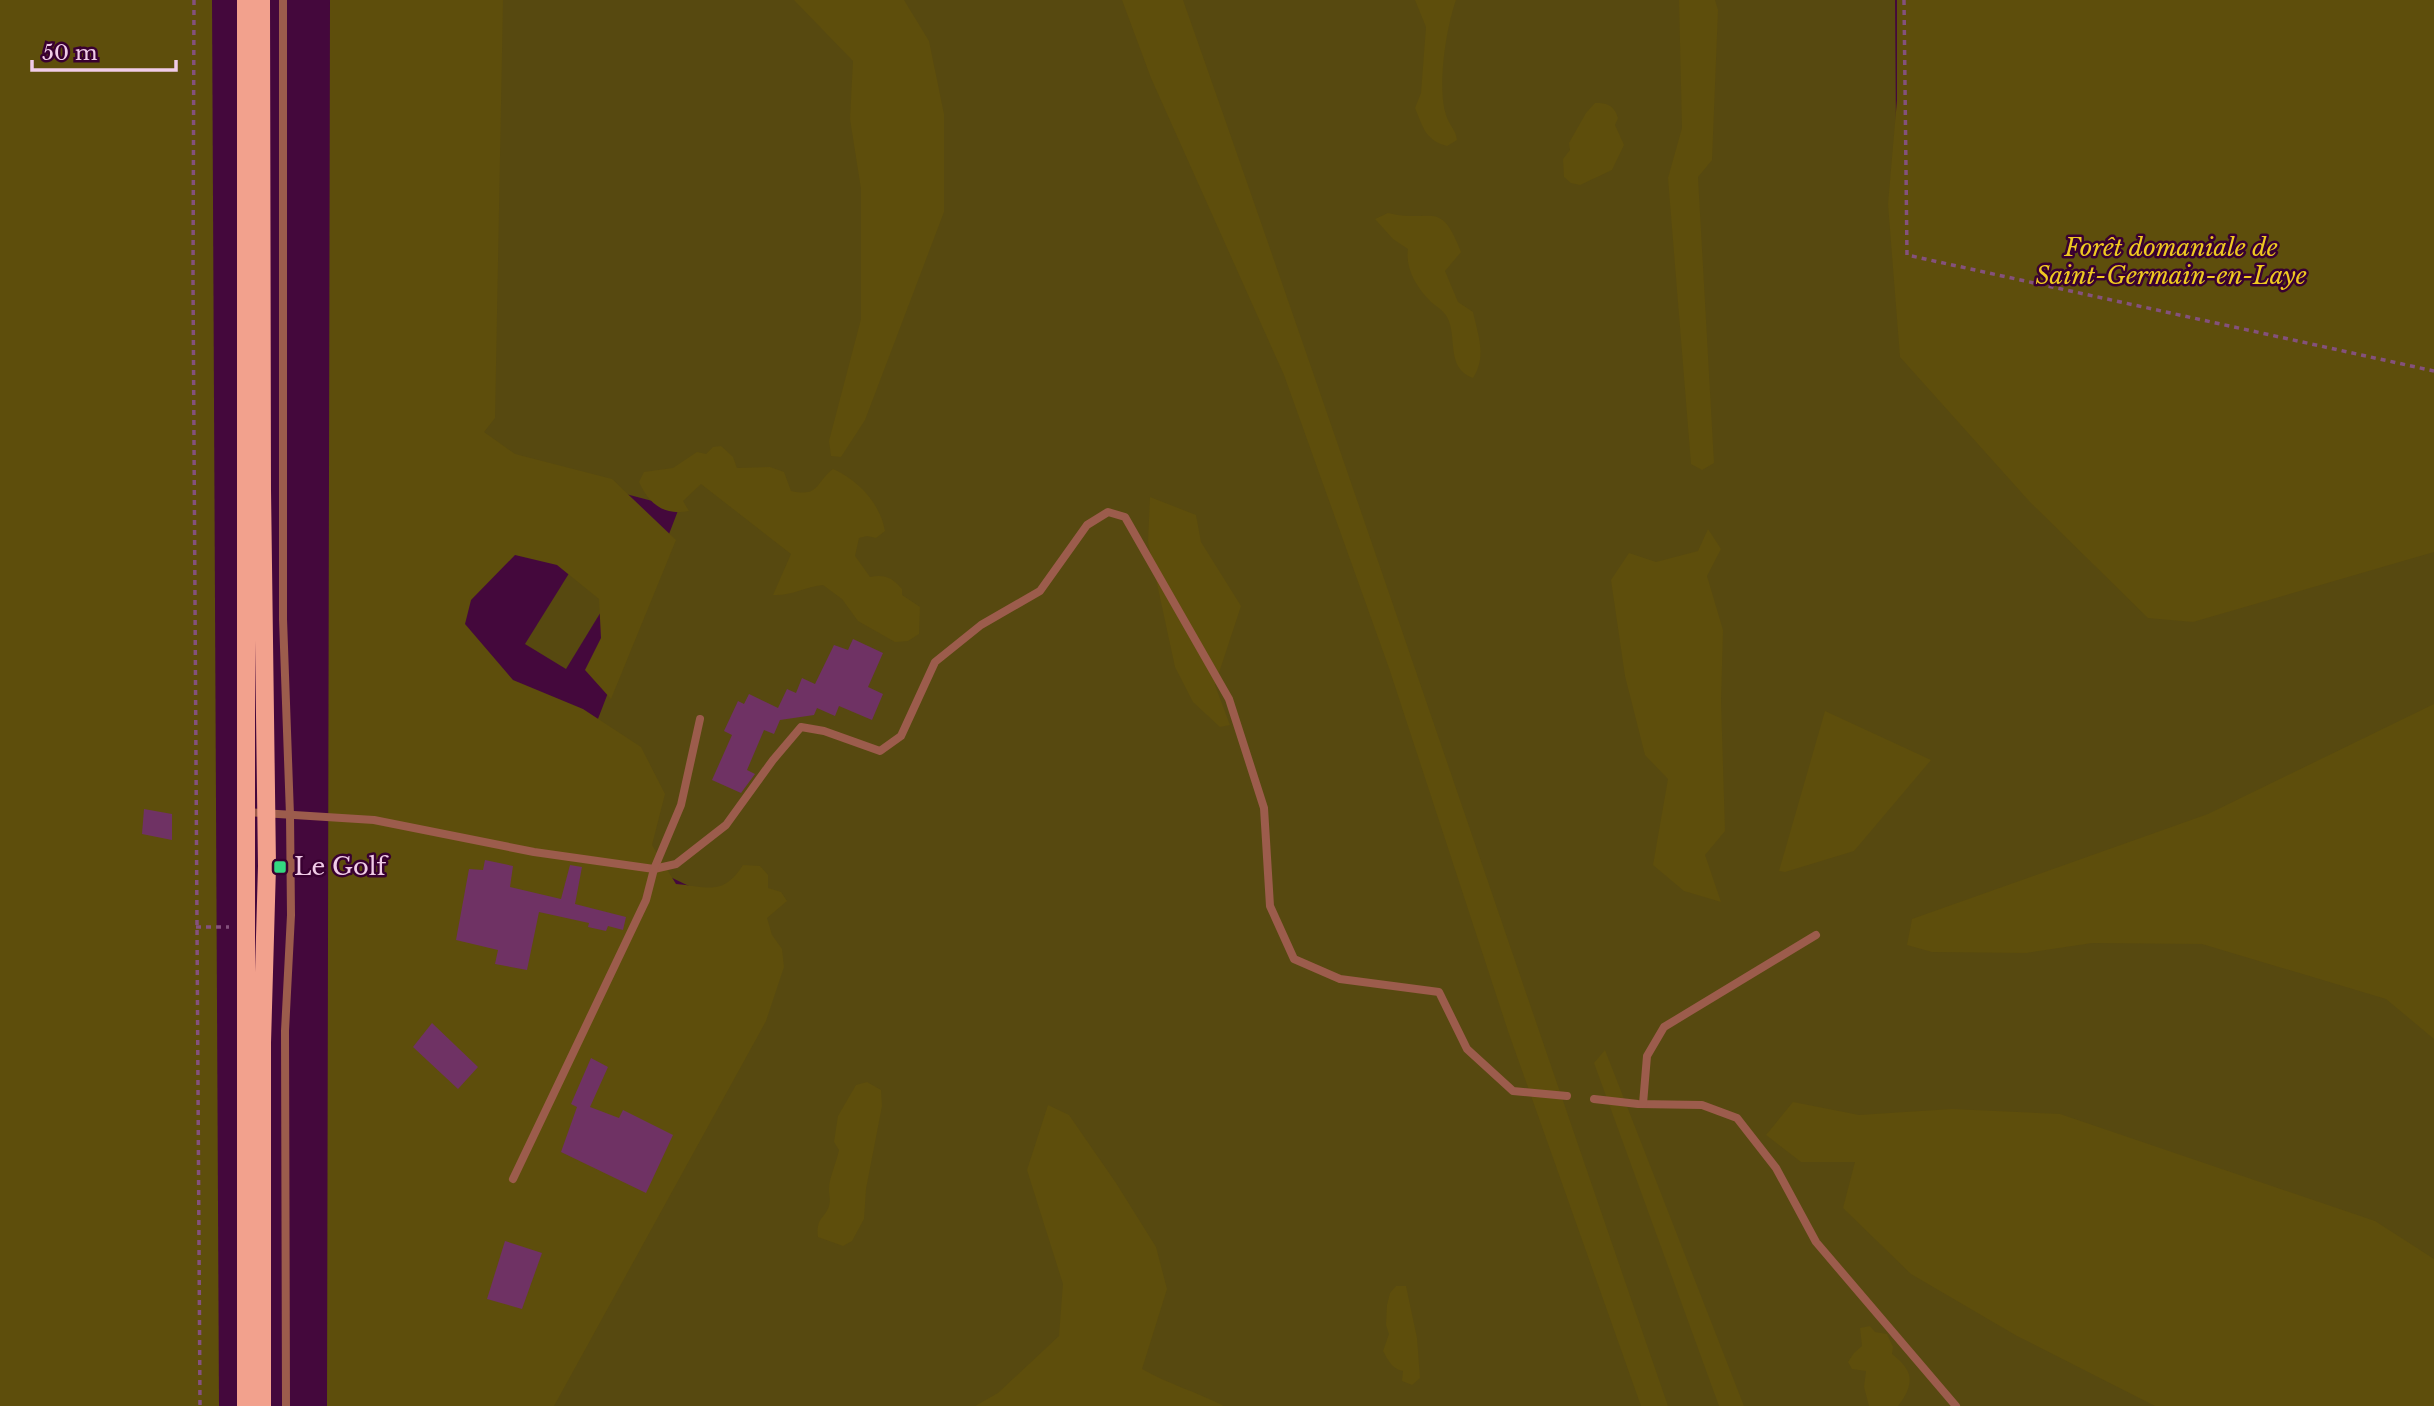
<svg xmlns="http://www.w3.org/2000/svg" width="2434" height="1406" font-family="'Libre Baskerville',serif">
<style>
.green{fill:#574910}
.forest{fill:#5e4e0c}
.building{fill:#6f3264}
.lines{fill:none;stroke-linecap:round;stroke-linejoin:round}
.path{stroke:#84517c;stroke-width:3.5;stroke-dasharray:5 5;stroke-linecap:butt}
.lane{stroke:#9c5c4c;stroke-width:8}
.primary{stroke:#f2a18d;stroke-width:18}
.poi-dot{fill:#34d881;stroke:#390031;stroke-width:2.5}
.labels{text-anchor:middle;stroke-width:5;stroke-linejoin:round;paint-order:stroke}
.park-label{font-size:24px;font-style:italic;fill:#efc921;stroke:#390031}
.poi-label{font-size:24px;fill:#f1cce8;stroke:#390031;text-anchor:start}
</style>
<rect width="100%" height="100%" fill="#44083c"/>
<g class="green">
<path d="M476,0H1895L1897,260L2434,379V1406H545L743,912L558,823L679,508L478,455Z"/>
<path d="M573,567L613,592L566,669L525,644Z"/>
</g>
<g class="forest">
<path d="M0,0H212L219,1406H0Z"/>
<path d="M330,0H503L495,418L484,432L515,454L612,479L676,540L611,699L585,670L601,638L599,599L557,565L515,555L471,600L465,624L513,680L583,709L641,747L665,794L652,845L676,884C709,887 723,896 743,865L760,866L768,875V888L781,892L787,901L767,918L772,935L782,949L784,967L766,1021L554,1406H327Z"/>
<path d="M794,0H904L929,41L944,114V212L865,420L841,457L831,456L829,441L861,319V189L850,119L853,61Z"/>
<path d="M1122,0H1183C1348,468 1506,937 1668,1406H1641L1508,1031L1389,668L1284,375L1151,78Z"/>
<path d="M1415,0H1456C1446,28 1437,86 1446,115C1449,125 1456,130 1457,140L1447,146C1425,140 1423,127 1415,108L1421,93L1426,27Z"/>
<path d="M1679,0H1715L1718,10L1712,160L1698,177L1714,463L1702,470L1691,464L1668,178L1682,128Z"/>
<path d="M1897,0H2434V552L2193,622L2148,618L2029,501L1900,357L1888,204L1897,100Z"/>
<path d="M1595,103C1607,103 1614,105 1618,118L1615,125L1624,145L1612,170L1580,185L1571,183L1564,177L1563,159L1570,150L1569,143L1586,113Z"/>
<path d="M1388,213C1432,224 1440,197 1461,252L1445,271L1458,302L1473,312C1478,335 1487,357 1473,378C1445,368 1458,337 1447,317C1443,310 1437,307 1431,302C1417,288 1405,269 1408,249L1393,239L1375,219Z"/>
<path d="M721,446L733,457L737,468L770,467L784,472L791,491C820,497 814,484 833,469C858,480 880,503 885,531L876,538L867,536L859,538L855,556L870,577C884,574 892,577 902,589V595L920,607L919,634L908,641L895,642L858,621L842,599L823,585C805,587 791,596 773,595L791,554L701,484L683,501L689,511C664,516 649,504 639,482L644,472L673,468L697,452L706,454L713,447Z"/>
<path d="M1150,497L1196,515L1201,542L1241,606L1215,685L1230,725L1220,727L1193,702L1175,667L1148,542Z"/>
<path d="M1708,529L1721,549L1707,576L1723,630L1721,701L1725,831L1705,855L1721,902L1684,891L1653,865L1668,779L1645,755L1625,676L1611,580L1629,553L1656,562L1698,551Z"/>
<path d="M2434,704V1039L2386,999L2202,944L2092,943L2026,953L1932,952L1907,945L1912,919L2208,814Z"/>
<path d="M1825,711L1931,760L1854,851L1785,872L1779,871Z"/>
<path d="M1605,1050L1744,1406H1719L1594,1063Z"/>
<path d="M867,1082L881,1090L882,1106L866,1189L864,1219L852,1241L843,1246L818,1237C816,1217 824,1220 829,1206C831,1200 829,1195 829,1189C829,1178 837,1161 839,1150L834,1142L838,1116L856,1085Z"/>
<path d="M1793,1102L1859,1115L1952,1109L2060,1114L2375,1221L2434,1259V1406H2155L2017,1336L1911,1274L1843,1208L1855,1162H1801L1766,1135Z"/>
<path d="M1048,1105L1069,1115L1116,1183L1156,1247L1167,1289L1142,1369C1168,1384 1197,1392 1224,1406H975L998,1393L1059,1336L1063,1284L1027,1170Z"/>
<path d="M1396,1286H1406L1417,1338L1420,1378L1412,1385L1402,1381L1403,1371C1392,1369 1388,1360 1383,1351L1389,1334L1386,1325L1387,1305L1390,1293Z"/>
<path d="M1870,1326L1875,1332L1887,1334L1893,1347L1892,1354C1914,1371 1915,1384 1898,1406H1869L1864,1387L1866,1371L1852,1369L1848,1362L1854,1353L1862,1346L1860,1328Z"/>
</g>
<g class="building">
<path d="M853,639L883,653L868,687L883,694L872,720L839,706L835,716L817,708L814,715L780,720L774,734L764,730L747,770L755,774L741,793L712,780L732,735L724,731L738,701L744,704L749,694L778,708L787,689L796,693L802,678L815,684L834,645L848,650Z"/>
<path d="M144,809L172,814V840L142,834Z"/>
<path d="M485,860L513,866L510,887L561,899L570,865L582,867L575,904L626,917L623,930L608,926L606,931L588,927L589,923L539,912L527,970L495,964L498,950L456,940L469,869L483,870Z"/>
<path d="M432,1023L478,1067L458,1089L413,1047Z"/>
<path d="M591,1058L608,1067L590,1107L619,1118L623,1110L673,1135L646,1193L561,1152L577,1107L571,1104Z"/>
<path d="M505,1241L542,1253L522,1309L487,1299Z"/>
</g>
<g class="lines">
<g class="path">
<path d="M194,0L193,279L200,1406"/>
<path d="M1904,0L1907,255L2434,371"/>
<path d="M196,927H229"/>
</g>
<g class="lane">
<path d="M283,0V619L290,815L291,915L285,1031L286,1406"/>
<path d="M247,812L374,820L534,852L654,869L676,864L726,825L773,760L801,727L824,731L880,751L901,736L935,662L981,625L1040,591L1087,525L1108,512L1125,517L1229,699L1264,808L1270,906L1294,959L1340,979L1439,992L1467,1049L1513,1091L1567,1096"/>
<path d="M1594,1099L1638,1104L1702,1105L1737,1118L1776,1168L1816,1242L1956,1406"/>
<path d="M1643,1104L1647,1056L1664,1027L1816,935"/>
<path d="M513,1179L646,900L654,869L681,805L700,719"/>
</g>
<g class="primary">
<path d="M261,0L262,490L267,866L262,1043V1406"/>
<path d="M246,1406V0"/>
</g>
</g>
<rect class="poi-dot" x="273" y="860" width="14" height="14" rx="3.5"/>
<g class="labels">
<g class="park-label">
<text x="2171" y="256">Forêt domaniale de<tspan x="2171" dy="28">Saint-Germain-en-Laye</tspan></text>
</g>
<g class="poi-label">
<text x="294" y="875">Le Golf</text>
</g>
</g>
<path d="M32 60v10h144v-10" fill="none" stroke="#f1cce8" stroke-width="3.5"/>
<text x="42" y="60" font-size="21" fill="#f1cce8" stroke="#390031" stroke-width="5" paint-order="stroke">50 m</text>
</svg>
